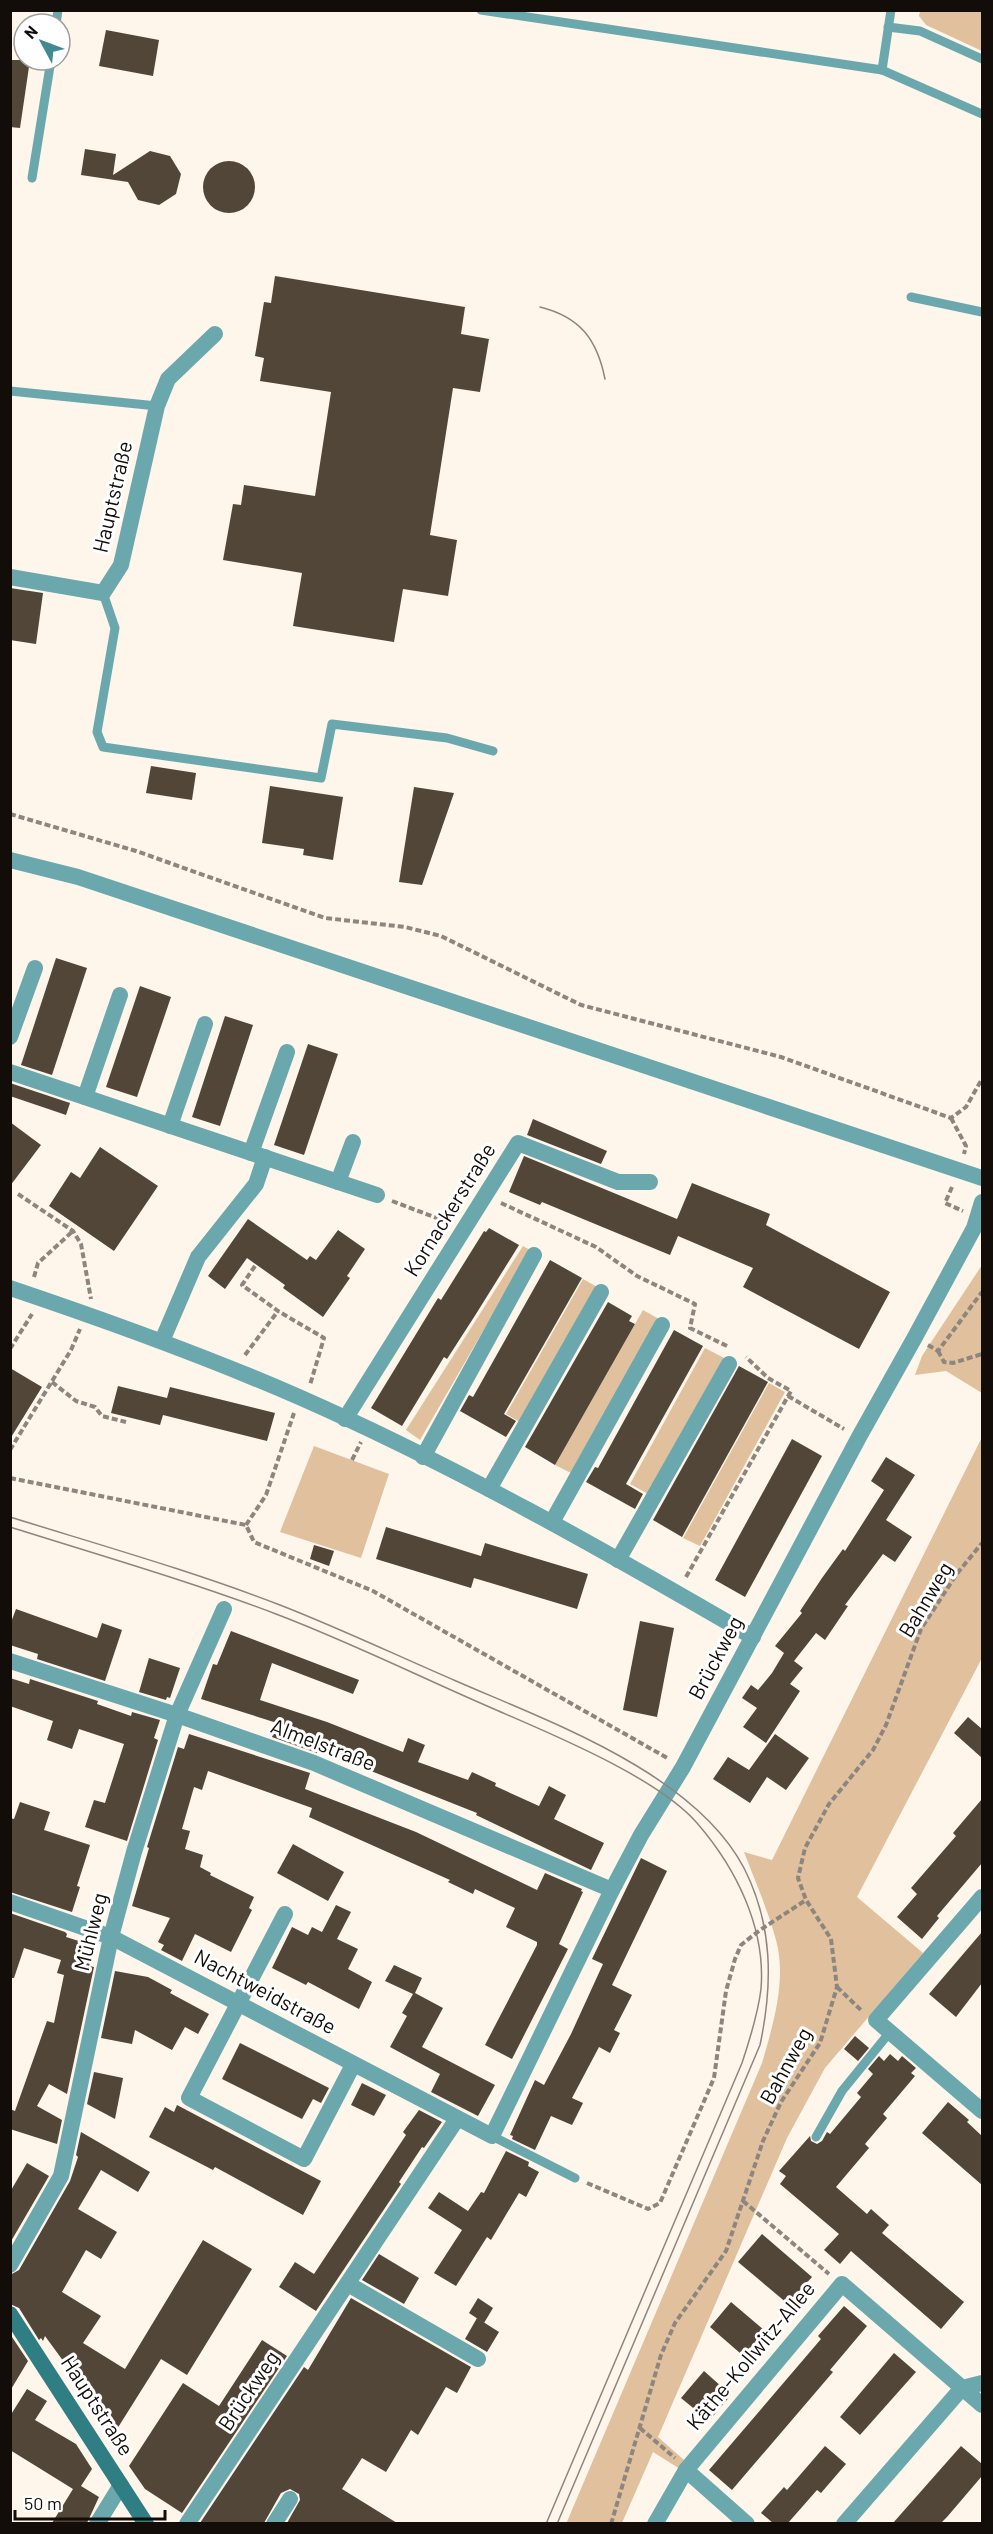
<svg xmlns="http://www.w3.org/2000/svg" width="993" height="2534" font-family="Barlow,sans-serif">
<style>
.green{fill:#e1c19d}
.building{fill:#524638}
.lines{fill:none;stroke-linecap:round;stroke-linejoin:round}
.path{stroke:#8d867f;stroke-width:4;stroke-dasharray:6 3;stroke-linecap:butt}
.service{stroke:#6ba8ad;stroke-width:9}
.minor{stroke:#6ba8ad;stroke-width:16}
.tertiary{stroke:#6ba8ad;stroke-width:16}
.secondary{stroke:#2f7e84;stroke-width:16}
.tram{stroke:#8d867f;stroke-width:1.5}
.labels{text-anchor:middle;stroke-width:6;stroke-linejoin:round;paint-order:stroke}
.street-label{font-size:21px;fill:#120d08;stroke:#fff}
</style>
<rect width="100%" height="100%" fill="#fef5eb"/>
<g class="green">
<path d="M920,11H982V51L926,25L919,16Z"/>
<path d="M523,1246L530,1250L420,1440L406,1430Z"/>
<path d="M982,1265V1393L946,1371L915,1375L922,1356Z"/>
<path d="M583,1279L599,1288L522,1423L506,1414Z"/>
<path d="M643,1310L659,1319L571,1473L555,1465Z"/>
<path d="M705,1348L726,1359L650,1495L630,1484Z"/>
<path d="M769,1383L785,1392L700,1546L683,1538Z"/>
<path d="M982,1437V1658L857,1897L923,1953L825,2068L787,2138L658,2437L684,2460L680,2469L653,2452L622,2523L566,2524L762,2063C773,2025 787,1980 776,1940C768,1910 755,1881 744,1852L772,1860Z"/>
<path d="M314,1446L389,1474L361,1558L280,1532Z"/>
</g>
<g class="building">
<path d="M106,30L159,40L153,76L99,66Z"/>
<path d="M10,60H30L20,128L10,127Z"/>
<path d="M85,149L116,154L113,175L150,151L170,156L181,174L176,194L159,205L138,200L128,182L81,175Z"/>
<circle cx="229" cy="187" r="26"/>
<path d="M275,276L465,307L461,334L489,339L480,392L453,388L430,535L457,540L448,596L403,589L394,642L293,626L302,573L223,560L233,504L241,505L244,485L315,496L331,392L260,381L264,358L255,356L264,302L271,303Z"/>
<path d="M10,588L43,593L36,644L10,640Z"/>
<path d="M151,766L196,773L192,800L146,793Z"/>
<path d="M270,786L343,797L333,860L303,855L304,849L262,843Z"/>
<path d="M414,787L454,793L422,885L399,882Z"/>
<path d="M56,958L87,968L52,1075L21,1065Z"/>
<path d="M140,986L171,997L137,1097L106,1087Z"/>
<path d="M225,1016L253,1025L220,1126L192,1117Z"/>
<path d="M308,1044L338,1054L304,1155L274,1145Z"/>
<path d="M10,1083L70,1103L66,1115L10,1096Z"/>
<path d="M533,1119L607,1151L601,1164L527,1135Z"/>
<path d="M10,1122L41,1145L10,1186Z"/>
<path d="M100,1147L158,1186L114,1251L49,1206L71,1172L80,1178Z"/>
<path d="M524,1156L677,1219L692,1183L770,1214L766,1225L890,1292L859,1349L743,1287L753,1268L678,1236L670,1255L542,1202L540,1205L509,1192Z"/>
<path d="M248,1219L307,1260L310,1256L316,1260L338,1230L365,1249L347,1276L350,1278L323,1317L283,1288L285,1285L247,1258L225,1289L208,1276Z"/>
<path d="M489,1228L519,1245L476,1314L447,1359L444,1357L402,1426L371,1408L438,1298L441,1300L484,1231L486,1232Z"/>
<path d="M550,1260L582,1278L504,1414L516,1421L506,1437L460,1411L469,1395L473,1397Z"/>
<path d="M608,1302L632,1316L629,1321L635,1324L555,1465L525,1447Z"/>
<path d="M674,1330L703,1346L626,1484L643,1494L635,1509L586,1482L595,1467L598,1468Z"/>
<path d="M739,1366L768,1382L682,1537L653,1520Z"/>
<path d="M10,1368L42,1387L10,1439Z"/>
<path d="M118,1386L167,1398L170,1387L275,1413L267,1441L163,1415L160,1425L111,1413Z"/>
<path d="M792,1439L822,1456L745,1597L715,1580Z"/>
<path d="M886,1457L915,1475L886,1520L912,1537L895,1562L883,1554L845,1605L848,1606L825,1640L816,1633L794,1661L803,1668L790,1684L800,1691L766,1743L743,1727L757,1708L742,1698L751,1685L758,1690L772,1673L784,1653L775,1646L802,1613L800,1611L822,1578L843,1549L845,1551L884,1490L871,1481Z"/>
<path d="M386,1527L481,1556L485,1543L588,1574L577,1609L474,1578L471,1588L376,1559Z"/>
<path d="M314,1545L334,1551L329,1566L310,1559Z"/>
<path d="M16,1609L97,1638L102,1623L122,1630L105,1681L37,1659L38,1654L10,1645V1625Z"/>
<path d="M640,1621L674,1628L657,1717L623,1710Z"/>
<path d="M231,1631L359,1680L353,1694L272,1663L260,1700L327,1722L403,1752L408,1738L425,1745L418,1762L468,1780L472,1772L496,1783L495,1786L539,1806L549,1786L566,1795L554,1819L604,1843L591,1870L476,1815L477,1813L318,1750L317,1753L272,1737L277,1723L201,1699L213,1664L217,1665Z"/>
<path d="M149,1658L180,1668L170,1698L167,1697L166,1700L139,1692Z"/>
<path d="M10,1678L29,1684L30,1679L98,1701L97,1704L131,1716L132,1712L160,1720L154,1738L158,1740L127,1841L85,1827L94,1800L105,1803L124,1744L79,1729L72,1749L47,1740L53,1721L10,1706Z"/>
<path d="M968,1717L982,1729V1758L954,1733Z"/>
<path d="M189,1734L310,1773L305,1789L416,1832L537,1890L545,1873L582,1889L581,1891L583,1892L559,1944L568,1949L512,2059L485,2045L537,1945V1942L506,1927L515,1908L475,1889L473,1894L448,1882L450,1880L309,1817L312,1808L208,1771L202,1790L194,1787L182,1829L190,1831L185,1849L203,1855L200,1867L211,1873L210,1875L254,1897L249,1908L252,1910L231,1952L195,1934L182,1961L161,1950L164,1945L158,1942L170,1918L132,1906L149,1848L147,1847L178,1747L184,1749Z"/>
<path d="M775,1734L809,1758L786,1790L767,1777L750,1803L713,1779L728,1757L749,1770Z"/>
<path d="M982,1799V1863L937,1916L939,1918L922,1939L897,1917L917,1894L911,1888L956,1836L953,1833Z"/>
<path d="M20,1802L50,1812L44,1830L90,1845L77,1886L80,1887L72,1912L10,1892V1818L14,1819Z"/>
<path d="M293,1844L344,1872L328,1901L277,1873Z"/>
<path d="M641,1858L667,1871L612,1985L632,1995L614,2030L620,2033L610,2053L599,2047L572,2098L583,2103L572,2125L551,2116L535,2150L512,2139L513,2136L510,2135L535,2080L544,2085L571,2034L603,1964L592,1959Z"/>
<path d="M336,1905L351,1912L337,1939L358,1949L348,1969L372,1982L359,2009L308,1982L306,1985L272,1968L292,1927L308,1935L312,1927L322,1932Z"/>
<path d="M10,1913L65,1932L67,1934L66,1937L95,1946L89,1966L94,1967L67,2094L49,2084L37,2106L62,2120L57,2144L10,2129V2109L15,2111L47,2021L54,2023L64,1975L57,1973L61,1960L24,1948L14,1978H10Z"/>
<path d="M982,1932V1983L956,2017L929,1994Z"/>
<path d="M394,1965L422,1978L415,1993L443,2008L422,2047L495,2085L478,2116L431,2092L440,2074L390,2047L407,2016L402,2013L413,1994L385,1981Z"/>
<path d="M115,1971L148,1977L172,1990L170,1993L209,2014L198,2034L185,2027L172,2050L135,2030L132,2044L101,2038Z"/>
<path d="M855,2036L869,2048L858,2061L844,2049Z"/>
<path d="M240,2043L329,2088L321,2103L313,2099L302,2119L222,2079Z"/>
<path d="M890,2054L898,2061L902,2056L916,2068L911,2073L915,2076L883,2114L887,2118L865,2144L869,2148L836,2187L867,2214L871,2209L889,2225L882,2233L964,2302L941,2329L851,2251L840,2264L824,2250L839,2234L780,2184L786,2176L779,2171L810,2136L811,2141L817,2144L822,2141L827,2132L830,2134L861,2097L857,2093L873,2074L868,2069L879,2056L884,2061Z"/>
<path d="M94,2072L123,2078L115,2119L87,2104Z"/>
<path d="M362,2083L386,2095L374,2116L351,2105Z"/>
<path d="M948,2102L969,2120L967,2122L982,2136V2185L922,2133Z"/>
<path d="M177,2105L321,2181L303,2215L215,2167L213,2170L149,2137L165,2107L174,2112Z"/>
<path d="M419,2110L442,2122L424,2148L422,2147L399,2182L401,2184L316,2311L279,2287L295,2262L314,2274L406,2135L403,2132Z"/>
<path d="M81,2132L150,2172L138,2192L101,2170L78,2209L117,2232L101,2259L86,2250L62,2292L101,2316L83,2343L125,2369L203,2240L252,2269L187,2375L161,2359L112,2437L78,2387L80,2384L45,2336L43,2341L41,2338L39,2340L19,2308L10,2304V2275L19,2270L70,2181L78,2157L76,2155Z"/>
<path d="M506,2151L529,2162L528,2166L539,2172L526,2197L519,2193L491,2240L487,2237L456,2286L434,2273L462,2230L428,2208L439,2192L468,2211L481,2192L484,2193Z"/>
<path d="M27,2163L49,2176L10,2243V2192Z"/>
<path d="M762,2234L812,2277L788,2304L738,2262Z"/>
<path d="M379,2254L419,2278L404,2304L362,2280Z"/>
<path d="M351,2298L471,2367L457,2393L446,2387L418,2435L411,2430L386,2472L362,2458L342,2489L397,2523H287L300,2500L299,2494L290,2489L281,2493L264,2523H200L304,2367L308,2370Z"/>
<path d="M478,2298L493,2308L484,2323L469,2313Z"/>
<path d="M731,2302L770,2335L748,2360L710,2327Z"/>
<path d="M844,2306L867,2326L830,2370L833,2372L732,2490L709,2470L821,2339L818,2336Z"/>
<path d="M477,2318L499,2332L487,2352L465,2339Z"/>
<path d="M10,2334L28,2361L10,2391Z"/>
<path d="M262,2340L287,2356L182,2513L145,2489L129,2466L183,2383L219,2406Z"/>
<path d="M894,2353L916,2372L860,2435L840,2417Z"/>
<path d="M704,2371L731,2395L709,2421L681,2398Z"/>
<path d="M27,2389L47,2401L35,2420L76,2444L92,2469L81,2486L99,2497L87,2523H52L73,2489L10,2450V2416Z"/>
<path d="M825,2446L846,2464L821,2493L817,2490L788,2523H773L761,2513L784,2487L787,2490Z"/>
<path d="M961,2446L982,2464V2476L947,2517L941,2523H893Z"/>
</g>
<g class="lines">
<g class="path">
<path d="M10,814L136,851L325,918L405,927L441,936L581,1005L781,1057L951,1118L966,1107L982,1079"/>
<path d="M951,1118L966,1146L964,1154"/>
<path d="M952,1187L945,1203L963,1211"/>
<path d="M18,1194L73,1231L81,1244L91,1299"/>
<path d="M392,1201L450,1223"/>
<path d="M501,1203L596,1247L637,1276L695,1304L690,1328L729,1347"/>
<path d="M255,1266L242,1285L278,1311L324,1338L310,1385"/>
<path d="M34,1277L38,1263L73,1231"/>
<path d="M928,1345L938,1351L982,1292"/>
<path d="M10,1349L32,1314"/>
<path d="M938,1351L944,1362L953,1363L982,1354"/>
<path d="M245,1355L278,1311"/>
<path d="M52,1382L76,1401L95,1407L102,1416L126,1422"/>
<path d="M788,1396L844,1429"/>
<path d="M10,1450L71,1350L80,1329"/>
<path d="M352,1460L361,1442"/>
<path d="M10,1478L246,1525L254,1542L373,1591L669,1759"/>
<path d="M246,1525L266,1495L294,1413"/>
<path d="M686,1577L791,1391L768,1378L746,1357"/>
<path d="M837,1987L863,2012"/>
<path d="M587,2183L648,2209L660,2203L714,2078L726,1991L735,1959L741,1945L760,1930L806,1900"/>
<path d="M743,2201L829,2274"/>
<path d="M640,2428L675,2458"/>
<path d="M611,2524L661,2355L675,2323L726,2251L763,2141L781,2102L820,2043L837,1987L831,1939L806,1900L798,1878L805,1848L829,1804L873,1750L886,1725L921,1629L956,1575L982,1543"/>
</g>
<g class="service">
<path d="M481,10L882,70L982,114"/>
<path d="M56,24L58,10"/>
<path d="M888,27L920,31L982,59"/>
<path d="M882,70L891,10"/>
<path d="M32,178L51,60"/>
<path d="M911,297L982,312"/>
<path d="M10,391L157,406"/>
<path d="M103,593L115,628L97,732L103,747L321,778L332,724L447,738L493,751"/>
<path d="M492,2136L575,2178"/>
<path d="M816,2137L842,2091L890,2032"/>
</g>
<g class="minor">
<path d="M10,577L103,593L121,565L157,406L168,379L215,334"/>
<path d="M10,1037L35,968"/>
<path d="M10,1072L377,1195"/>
<path d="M85,1097L120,995"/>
<path d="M170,1126L205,1024"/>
<path d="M251,1153L287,1052"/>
<path d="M338,1182L353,1142"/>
<path d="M10,1288C108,1321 205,1356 299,1397C456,1466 605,1551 753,1637"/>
<path d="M162,1341L198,1257L256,1184L265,1157"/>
<path d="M345,1419L518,1143L618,1182H650"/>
<path d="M423,1457L534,1255"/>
<path d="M489,1489L601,1292"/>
<path d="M552,1522L662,1325"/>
<path d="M618,1560L729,1364"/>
<path d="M10,1661L177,1715L314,1763L612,1890"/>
<path d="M982,1897L876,2020L982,2111"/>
<path d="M10,1902L111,1937L492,2136L612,1890L641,1835L683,1767L859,1437L915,1337L974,1228L982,1202"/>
<path d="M285,1914L189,2098L304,2159L353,2065"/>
<path d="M10,2265L61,2176L111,1937L134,1852L177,1715L224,1609"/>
<path d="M348,2284L478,2359"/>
<path d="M686,2470L747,2524"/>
<path d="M97,2524L121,2485"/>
<path d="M187,2524L457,2119"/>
<path d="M274,2524L290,2499"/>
<path d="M655,2524L686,2470L842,2284L982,2405"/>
<path d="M844,2524L962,2388L982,2383"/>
</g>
<path class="tertiary" d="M10,860L78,877L982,1178"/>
<path class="secondary" d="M10,2314L146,2524"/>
<g class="tram">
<path d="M540,307C580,317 597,339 605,379"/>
<path d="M10,1517C100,1545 192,1571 280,1605C339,1628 398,1656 456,1681C550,1722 694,1773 744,1868C773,1925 773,1984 760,2045L557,2524"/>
<path d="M10,1527C99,1555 189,1581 276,1614C350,1642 422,1678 494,1709C551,1734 657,1777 697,1823C736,1868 766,1928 761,1989C758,2014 750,2039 742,2063L546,2524"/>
</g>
</g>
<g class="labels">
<g class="street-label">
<text transform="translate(113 497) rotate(-77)" y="7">Hauptstraße</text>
<text transform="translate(450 1210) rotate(-58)" y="7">Kornackerstraße</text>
<text transform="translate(926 1600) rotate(-59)" y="7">Bahnweg</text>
<text transform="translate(716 1658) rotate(-62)" y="7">Brückweg</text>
<text transform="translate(323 1745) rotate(21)" y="7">Almelstraße</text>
<text transform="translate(91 1932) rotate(-76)" y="7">Mühlweg</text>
<text transform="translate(265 1992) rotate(28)" y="7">Nachtweidstraße</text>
<text transform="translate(786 2066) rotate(-61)" y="7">Bahnweg</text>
<text transform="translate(751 2356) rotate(-50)" y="7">Käthe-Kollwitz-Allee</text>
<text transform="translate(249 2391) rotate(-56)" y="7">Brückweg</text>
<text transform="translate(97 2406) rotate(57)" y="7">Hauptstraße</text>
</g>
</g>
<rect width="993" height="2534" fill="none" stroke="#120d08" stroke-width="24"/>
<g transform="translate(42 42) rotate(311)"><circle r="28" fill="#ffffff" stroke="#a09e9c" stroke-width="1.5"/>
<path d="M0-4.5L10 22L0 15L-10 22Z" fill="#428a90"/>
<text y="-9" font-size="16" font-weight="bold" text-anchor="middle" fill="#120d08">N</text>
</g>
<path d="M15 2510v9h150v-9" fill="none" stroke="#120d08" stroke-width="3"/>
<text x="24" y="2510" font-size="18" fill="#120d08" stroke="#ffffff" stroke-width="4.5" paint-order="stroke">50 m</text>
</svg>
